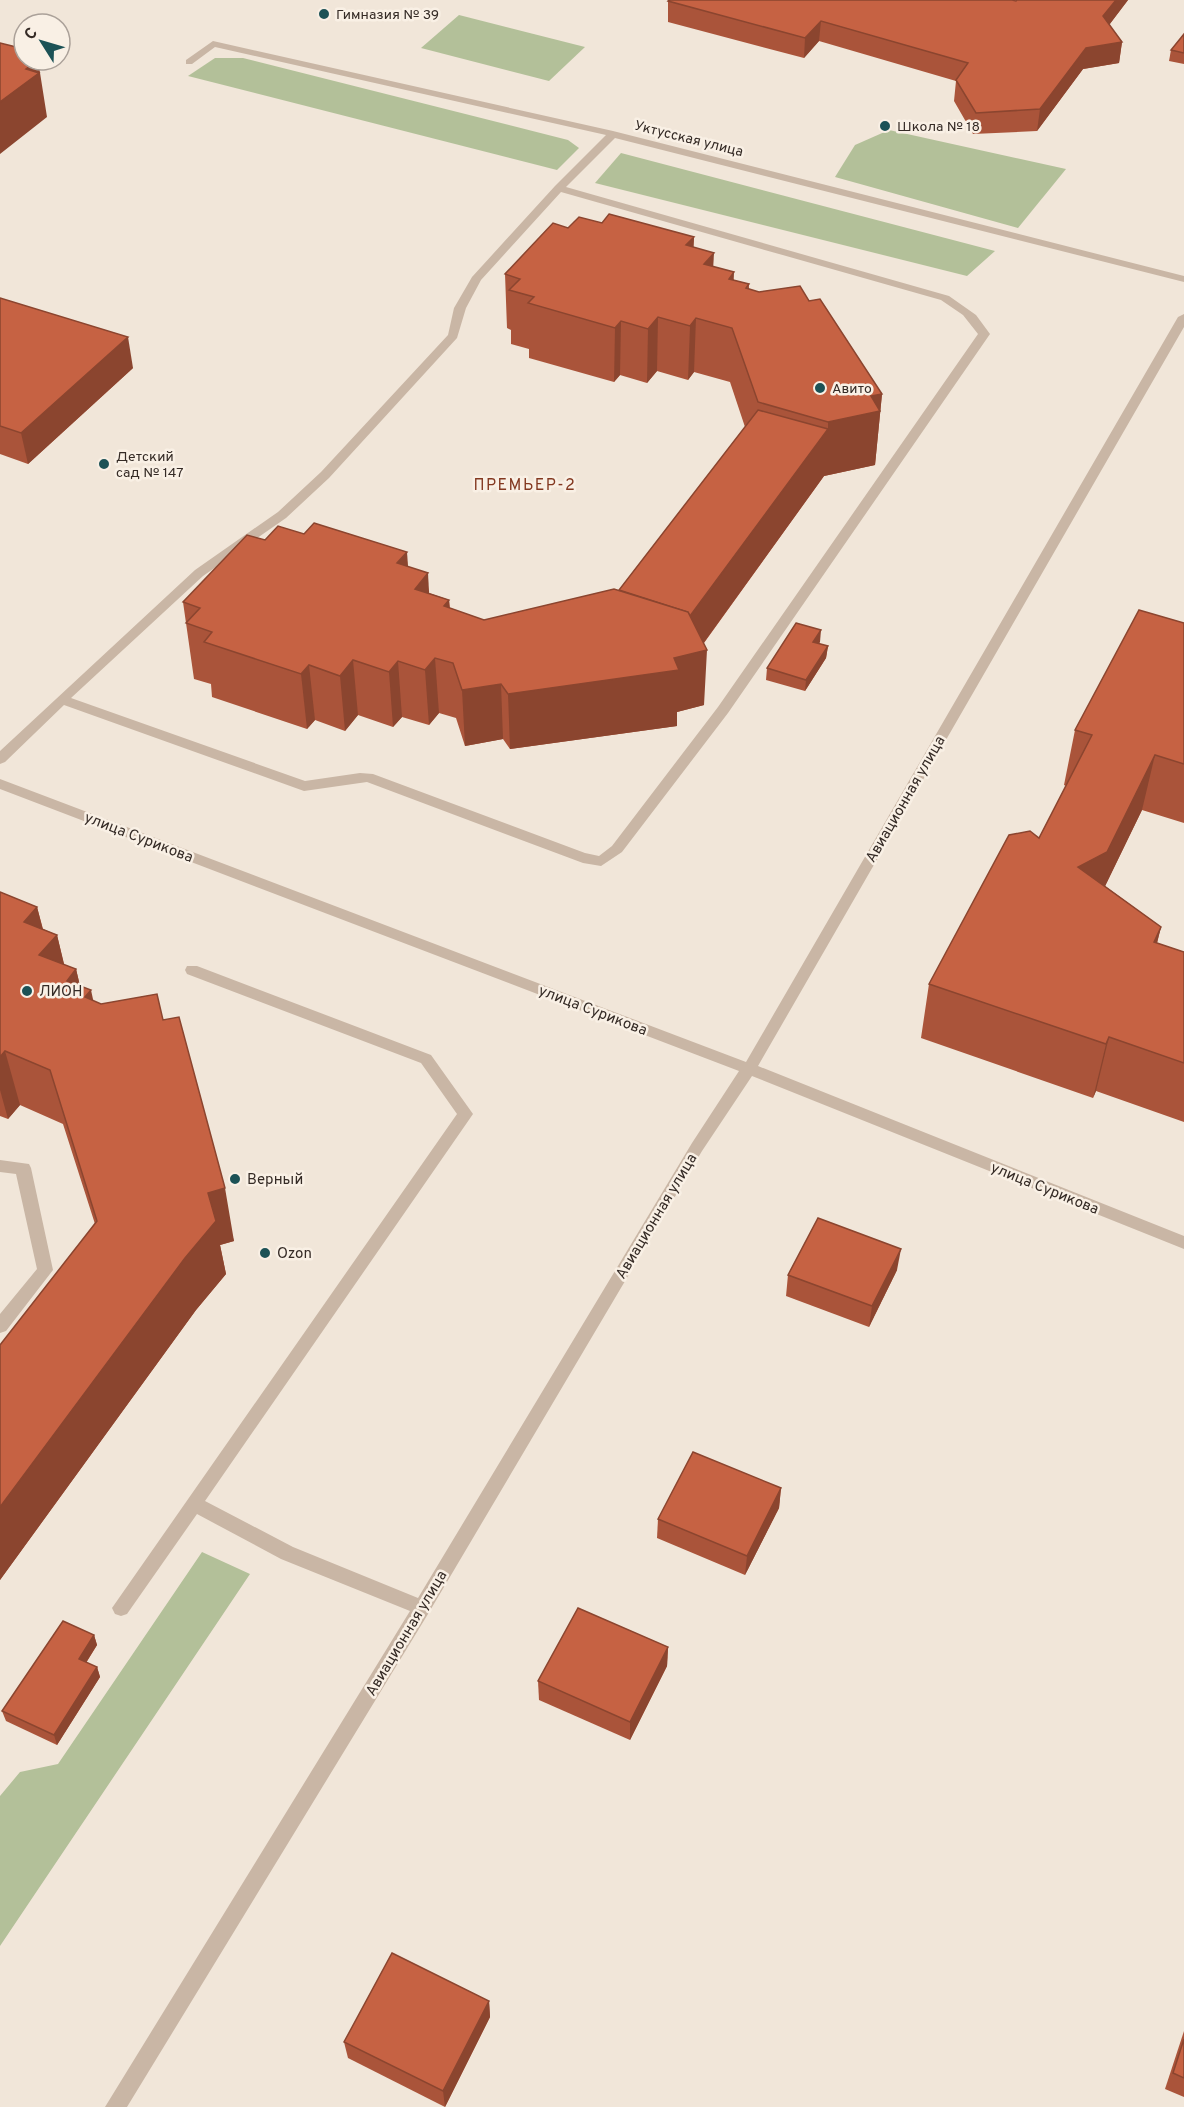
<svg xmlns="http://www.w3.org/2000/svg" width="1184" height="2107" font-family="Overpass,sans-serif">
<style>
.green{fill:#b3c099}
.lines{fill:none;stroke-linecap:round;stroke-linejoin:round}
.minor{fill:#c9b6a5;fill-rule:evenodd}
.wall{fill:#aa543a}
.shaded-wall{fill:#8b452f}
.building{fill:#c66243;stroke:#8b452f;stroke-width:1.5}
.poi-dot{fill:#1c5256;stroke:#f9f0e5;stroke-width:2}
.labels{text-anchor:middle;stroke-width:5;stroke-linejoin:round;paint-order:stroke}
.far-poi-label{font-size:14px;fill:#352b26;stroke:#f9f0e5;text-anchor:start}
.far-street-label{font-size:14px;fill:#352b26;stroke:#f9f0e5}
.street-label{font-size:15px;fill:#352b26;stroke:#f9f0e5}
.poi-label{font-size:15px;fill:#352b26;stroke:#f9f0e5;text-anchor:start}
.neighbourhood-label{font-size:16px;letter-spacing:1.5px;fill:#833820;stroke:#f9f0e5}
</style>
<rect width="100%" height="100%" fill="#f1e6d9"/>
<g class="green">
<path d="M459,15L585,47L549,81L421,48Z"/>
<path d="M215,58H243L568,140L579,148L557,170L188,76Z"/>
<path d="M889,130L1066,169L1018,228L835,177L855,145Z"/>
<path d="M621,153L995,251L967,276L595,183Z"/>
<path d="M202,1552L250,1574L0,1946V1796L20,1772L58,1764Z"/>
</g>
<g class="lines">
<g class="minor">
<path d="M213,41L613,131L1184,276V282L615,138L566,187L949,296L976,315L990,334L728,713L622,852L601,866L583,863L367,782L304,791L64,705L5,762L0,764V751L195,570L278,512L321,472L448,335L454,308L472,277L555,186L606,135L215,47L192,64H186V60ZM561,192L941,300L963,315L978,334L718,707L612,846L599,856L585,853L373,774L360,773L305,781L71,698L203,576L286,518L329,478L457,338L466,308L481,280Z"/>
<path d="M1184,314V327L758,1066L1184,1236V1249L752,1076L702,1151L428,1614L127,2107H105L410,1611L281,1559L197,1514L127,1614L121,1616L115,1614L112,1608L457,1114L421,1063L187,974L185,970L187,966H197L431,1055L473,1114L205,1501L293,1547L418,1598L692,1143L739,1071L0,789V779L746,1062L1178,317Z"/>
<path d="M0,1160L29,1164L31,1168L53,1270L6,1331L0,1333V1314L37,1269L16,1174L0,1172Z"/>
</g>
</g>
<g class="wall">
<path d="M1017,0H1128L1109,25L1122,42L1119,63L1083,69L1037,131L973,134L954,101L956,81L819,41L804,58L668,22V1H1016Z"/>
<path d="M1184,34V64L1169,61L1171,50Z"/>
<path d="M602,223L694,237L693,247L713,266L734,280L749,284V289L759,292L809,301L882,394L875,465L824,476L704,643V705L677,712V726L510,749L503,739L465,746L456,718L439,713L429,725L402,717L393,727L358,715L345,731L315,720L307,729L212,697L211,684L194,679L183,602L265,540L408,567L429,593L449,600L450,608L484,620L619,590L745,427L730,382L694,372L688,380L657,371L647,383L620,375L614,382L529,358V349L511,344V330L507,328L505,274L568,228Z"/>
<path d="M0,298L133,368L28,464L0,454Z"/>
<path d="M1184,623V823L1142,810L1105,886L1161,927L1157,943L1184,952V1122L1096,1091L1093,1098L921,1038L929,984L1039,838L1066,786L1064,785L1075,730Z"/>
<path d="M820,642L818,644L828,646L826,658L805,691L766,680L767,668Z"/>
<path d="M0,892L37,907L43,929L57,935L64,965L76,969L80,986L94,1001L101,1004L163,1020L234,1241L220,1245L226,1274L196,1310L0,1580V1345L95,1224L63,1124L20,1105L8,1119L0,1116Z"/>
<path d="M897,1270L869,1327L786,1296L788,1275Z"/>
<path d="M781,1488L779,1508L745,1575L657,1538L658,1519Z"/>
<path d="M94,1635L97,1645L86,1663L97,1667L100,1677L57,1745L6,1721L2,1711Z"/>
<path d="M668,1647L667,1666L630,1740L539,1700L538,1681Z"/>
<path d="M489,2001L490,2017L445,2107L348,2058L344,2042Z"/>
<path d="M1184,2031V2097L1165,2089Z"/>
</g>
<g class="shaded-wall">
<path d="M1116,0H1128L1100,37L1103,16Z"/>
<path d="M821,21L819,41L804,58L805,38Z"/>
<path d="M1122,42L1119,63L1083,69L1037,131L1040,109L1086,48Z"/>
<path d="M24,50V60H38L47,117L0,154V102L18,55Z"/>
<path d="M694,237L692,290L686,245Z"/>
<path d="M714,253L711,306L704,264Z"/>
<path d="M734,272L732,326L729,279Z"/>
<path d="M658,317L657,371L647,383L648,329Z"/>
<path d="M696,318L694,372L688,380L690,326Z"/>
<path d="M621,321L620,375L614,382L615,328Z"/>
<path d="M128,337L133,368L28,464L21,433Z"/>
<path d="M882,394L875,465L824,476L697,652L707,650L704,705L677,712V726L510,749L508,694L674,658L688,619L828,429V422L871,396Z"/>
<path d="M407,552L411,607L397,563Z"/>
<path d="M428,573L431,628L415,589Z"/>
<path d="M449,600L452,655L447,662L444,606Z"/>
<path d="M821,630L820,642L812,654L813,642Z"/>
<path d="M828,646L826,658L805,691L806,680Z"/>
<path d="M435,658L439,713L429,725L425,670Z"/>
<path d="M353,660L358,715L345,731L340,676Z"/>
<path d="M398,661L402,717L393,727L389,672Z"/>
<path d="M309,665L315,720L307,729L301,674Z"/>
<path d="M501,684L503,739L465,746L462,690Z"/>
<path d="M1155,755L1142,810L1095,907L1078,867Z"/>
<path d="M37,907L47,946L57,935L68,980L76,969L89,1024L43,971L24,922Z"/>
<path d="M1161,927L1147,982L1154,942Z"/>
<path d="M91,990L103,1045L85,997Z"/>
<path d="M1109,1037L1096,1091L1093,1098L1106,1044Z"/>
<path d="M5,1051L20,1105L8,1119L0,1090V1057Z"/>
<path d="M225,1188L234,1241L220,1245L226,1274L196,1310L0,1580V1507L208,1193Z"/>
<path d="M901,1249L897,1270L869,1327L872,1306Z"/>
<path d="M781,1488L779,1508L745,1575L747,1556Z"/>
<path d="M94,1635L97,1645L82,1669L79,1659Z"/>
<path d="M668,1647L667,1666L630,1740V1722Z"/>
<path d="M97,1667L100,1677L57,1745L54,1735Z"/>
<path d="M489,2001L490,2017L445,2107L443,2091Z"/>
</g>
<g class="building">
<path d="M669,0H1012L1016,1L1017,0H1116L1103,16L1122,42L1086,48L1040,109L976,113L956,80L968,63L821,21L805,38L668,1Z"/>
<path d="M1184,34V53L1171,50Z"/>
<path d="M0,43L24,49L18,55L24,57V60H38L26,69L39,73L0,102Z"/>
<path d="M609,214L694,237L686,245L714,253L704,264L734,272L729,279L749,284L746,288L759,292L800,286L809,301L820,299L882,394L871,396L880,411L828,422L758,402L732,328L696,318L690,326L658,317L648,329L621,321L615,328L528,303L534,297L509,290L520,279L505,274L553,223L568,228L579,217L602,223Z"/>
<path d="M0,298L128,337L21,433L0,426Z"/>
<path d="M758,410L828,429L690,616L688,612L619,590Z"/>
<path d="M314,523L407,552L397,563L428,573L415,589L449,600L444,606L484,620L614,589L688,612L707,650L674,658L679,670L508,694L501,684L462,690L453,663L435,658L425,670L398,661L389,672L353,660L340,676L309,665L301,674L204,642L212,632L186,623L200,608L183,602L247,535L265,540L278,526L304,534Z"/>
<path d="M1139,610L1184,623V764L1155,755L1107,852L1078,867L1161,927L1154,942L1184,952V1063L1109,1037L1106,1044L929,984L1009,835L1030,831L1039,838L1092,735L1075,730Z"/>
<path d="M796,623L821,630L813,642L828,646L806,680L767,668Z"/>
<path d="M0,892L37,907L24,922L57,935L39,955L76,969L67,981L91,990L85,997L101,1004L157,994L163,1020L179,1017L225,1188L208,1193L216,1221L185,1258L0,1507V1345L97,1221L50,1070L5,1051L0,1057Z"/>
<path d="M818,1218L901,1249L872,1306L788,1275Z"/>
<path d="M693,1452L781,1488L747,1556L658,1519Z"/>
<path d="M578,1608L668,1647L630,1722L538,1681Z"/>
<path d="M63,1621L94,1635L79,1659L97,1667L54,1735L2,1711Z"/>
<path d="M392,1953L489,2001L443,2091L344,2042Z"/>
<path d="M1184,2039V2078L1173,2073Z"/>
</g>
<g class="poi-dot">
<circle cx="324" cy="14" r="6"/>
<circle cx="885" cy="126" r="6"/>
<circle cx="820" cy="388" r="6"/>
<circle cx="104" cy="464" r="6"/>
<circle cx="27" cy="991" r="6"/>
<circle cx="235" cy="1179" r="6"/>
<circle cx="265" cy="1253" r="6"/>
</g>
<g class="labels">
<g class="far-poi-label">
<text x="336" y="19">Гимназия № 39</text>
<text x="897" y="131">Школа № 18</text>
<text x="832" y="393">Авито</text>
<text x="116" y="461">Детский<tspan x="116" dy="16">сад № 147</tspan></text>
</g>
<g class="far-street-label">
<text transform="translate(689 138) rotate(14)" y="5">Уктусская улица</text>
</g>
<g class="street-label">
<text transform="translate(905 799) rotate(-60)" y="5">Авиационная улица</text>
<text transform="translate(139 837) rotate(21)" y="5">улица Сурикова</text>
<text transform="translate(593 1010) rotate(21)" y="5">улица Сурикова</text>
<text transform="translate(1045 1188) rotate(22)" y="5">улица Сурикова</text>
<text transform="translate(656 1216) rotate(-59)" y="5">Авиационная улица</text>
<text transform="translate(406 1633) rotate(-59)" y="5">Авиационная улица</text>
</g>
<g class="poi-label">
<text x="39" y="996">ЛИОН</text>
<text x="247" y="1184">Верный</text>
<text x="277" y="1258">Ozon</text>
</g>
<g class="neighbourhood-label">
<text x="525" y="490">ПРЕМЬЕР-2</text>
</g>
</g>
<g transform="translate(42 42) rotate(307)"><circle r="28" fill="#f9f0e5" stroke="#aba199" stroke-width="1.5"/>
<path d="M0-4.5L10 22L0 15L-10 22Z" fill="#1c5256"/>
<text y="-9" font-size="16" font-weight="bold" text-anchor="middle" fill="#352b26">С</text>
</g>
</svg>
